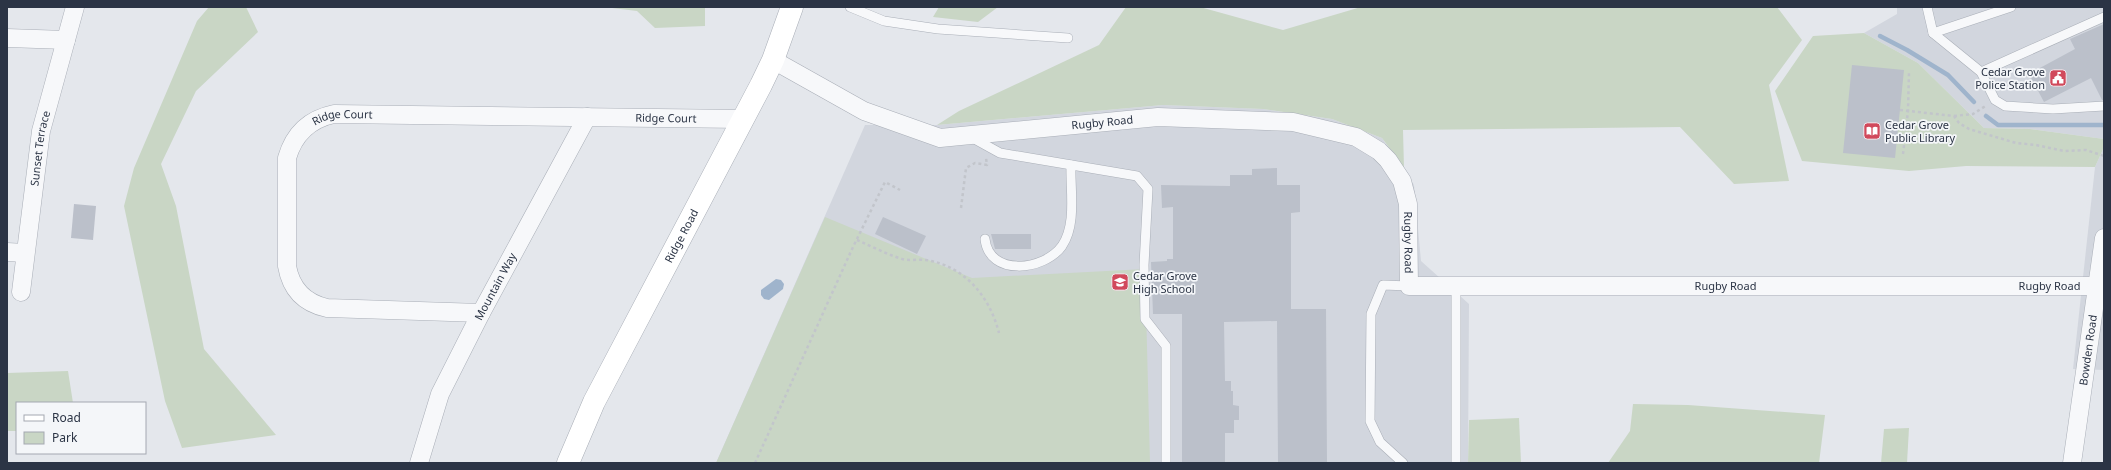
<svg xmlns="http://www.w3.org/2000/svg" width="2111" height="470" font-family="'Noto Sans',sans-serif">
<style>
.built{fill:#d2d6de}
.green{fill:#c9d6c5}
.water{fill:#9fb4cc}
.lines{fill:none;stroke-linecap:round;stroke-linejoin:round}
.stream{stroke:#9fb4cc;stroke-width:4.5}
.building{fill:#bbc0ca}
.lane-casing{stroke:#a9aeb7;stroke-width:10}
.street-casing{stroke:#a9aeb7;stroke-width:19}
.secondary-casing{stroke:#a9aeb7;stroke-width:23}
.path{stroke:#c2c5cb;stroke-width:2.5;stroke-dasharray:3 3;stroke-linecap:butt}
.lane{stroke:#f7f8fa;stroke-width:9}
.street{stroke:#f7f8fa;stroke-width:18}
.secondary{stroke:#fff;stroke-width:22}
.labels{text-anchor:middle;stroke-width:3.5;stroke-linejoin:round;paint-order:stroke}
.poi-label{font-size:11px;fill:#2b3445;stroke:#f4f6f9;text-anchor:start}
.street-label{font-size:11px;fill:#2b3445;stroke:#f4f6f9}
</style>
<rect width="100%" height="100%" fill="#e4e7ec"/>
<g class="built">
<path d="M1897,7H2104V139L2030,129L1984,128L1918,63L1864,33L1897,14Z"/>
<path d="M1163,105L1263,109L1332,119L1382,138L1414,185L1421,261L1469,304L1468,463H716L865,125H937Z"/>
<path d="M2104,147V370L2073,369L2095,167Z"/>
</g>
<g class="green">
<path d="M209,7H246L258,32L196,91L161,164L176,206L204,349L276,435L182,448L165,401L124,206L134,168L197,21Z"/>
<path d="M604,7H705V26L655,28L637,11Z"/>
<path d="M939,7H998L978,22L933,17Z"/>
<path d="M1126,7H1200L1283,30L1361,7H1777L1802,40L1769,85L1789,181L1734,184L1680,127L1403,130L1404,168L1382,138L1332,119L1263,109L1163,105L937,125L959,111L1099,45Z"/>
<path d="M1864,33L1918,63L1984,128L2030,129L2104,139V147L2095,167L1966,166L1909,171L1802,161L1775,91L1813,36Z"/>
<path d="M825,217L972,278L1145,269L1150,463H716Z"/>
<path d="M68,371L73,403H17V431H7V373Z"/>
<path d="M1633,404L1688,405L1825,415L1819,463H1608L1630,431Z"/>
<path d="M1519,418L1521,463H1468L1469,420Z"/>
<path d="M1909,428L1907,463H1881L1884,429Z"/>
</g>
<path class="water" d="M776,279L781,280L784,284L783,289L769,300L764,299L761,295V290Z"/>
<g class="lines">
<g class="stream">
<path d="M1880,36L1907,50L1948,75L1974,102"/>
<path d="M1986,116L1998,125H2104"/>
</g>
</g>
<g class="building">
<path d="M2104,24V100H2102L2091,78L2044,102L2029,74L2075,49L2070,39Z"/>
<path d="M1852,65L1904,70L1895,158L1843,153Z"/>
<path d="M1277,168V185H1300V212L1291,213V309H1326L1327,463H1278L1277,321L1224,322L1225,381H1231V391H1233V405L1239,406V420H1234V433H1225V463H1182V314H1153L1151,262L1167,261V259H1173V207L1162,208L1161,185L1230,186V175H1252V169Z"/>
<path d="M74,204L96,206L93,240L71,238Z"/>
<path d="M883,217L926,236L917,254L875,234Z"/>
<path d="M991,234H1031V249H995Z"/>
</g>
<g class="lines">
<defs>
<g id="lane">
<path d="M850,7L884,21L938,29L1068,38"/>
<path d="M1927,7L1933,33L1981,72L1995,100L2005,106L2053,109L2104,106"/>
<path d="M1933,33L2011,7"/>
<path d="M1981,72L2104,17"/>
<path d="M971,137L1000,153L1137,176L1148,189L1144,265L1145,319L1166,346V463"/>
<path d="M985,239C989,277 1044,271 1062,246C1077,224 1070,190 1071,165"/>
<path d="M1456,287V463"/>
<path d="M1403,463L1380,442L1370,421L1371,314L1383,285L1409,286"/>
</g>
<g id="street">
<path d="M7,38L66,40"/>
<path id="s1" d="M773,60L864,111L940,138L1158,117L1293,122L1356,137L1379,151L1388,160L1402,181L1408,204L1409,286H2097"/>
<path d="M7,252L25,253"/>
<path id="s2" d="M21,292L41,131L75,7"/>
<path id="s3" d="M481,313L327,308C304,303 291,289 287,266V158C294,134 310,119 334,114L743,119"/>
<path id="s4" d="M419,463L440,394L481,313L587,117"/>
<path id="s5" d="M2072,463L2104,238"/>
</g>
<g id="secondary">
<path id="s6" d="M568,463L594,402L761,85L773,60L792,7"/>
</g>
</defs>
<use href="#lane" class="lane-casing"/>
<use href="#street" class="street-casing"/>
<use href="#secondary" class="secondary-casing"/>
<g class="path">
<path d="M1900,110L1954,116L1959,123L1969,129L2016,143L2036,145L2064,151L2086,150L2104,156"/>
<path d="M1954,116L1973,114L1987,105"/>
<path d="M1903,154L1908,111L1909,72"/>
<path d="M961,208L966,168L975,163L987,165L986,158"/>
<path d="M857,240C871,246 886,254 902,259C909,261 918,259 926,260C965,266 990,297 999,333"/>
<path d="M755,463L853,247L885,182L900,190"/>
</g>
<use href="#lane" class="lane"/>
<use href="#street" class="street"/>
<use href="#secondary" class="secondary"/>
</g>
<defs>
<symbol id="civic-square" viewBox="-11 -11 22 22"><rect x="-9" y="-9" width="18" height="18" rx="4" fill="#d1495b" stroke="#f4f6f9"/><path d="M-.6-6.5H3V-4.5H.6V-3L4-1V1h2V6H-6V1h2V-1L-.6-3ZM-1.2 2.5V6h2.4V2.5Z" fill="#fff"/></symbol>
<symbol id="library-square" viewBox="-11 -11 22 22"><rect x="-9" y="-9" width="18" height="18" rx="4" fill="#d1495b" stroke="#f4f6f9"/><path d="M-6-4Q-3-5.5-.7-3.5V5Q-3 3-6 4ZM6-4Q3-5.5 .7-3.5V5Q3 3 6 4Z" fill="#fff"/></symbol>
<symbol id="school-square" viewBox="-11 -11 22 22"><rect x="-9" y="-9" width="18" height="18" rx="4" fill="#d1495b" stroke="#f4f6f9"/><path d="M0-5L7-2L0 1L-7-2ZM-4 1L0 2.5L4 1V4Q0 6-4 4Z" fill="#fff"/></symbol>
</defs>
<g fill-rule="evenodd">
<use href="#civic-square" x="2048" y="68" width="20" height="20"/>
<use href="#library-square" x="1862" y="121" width="20" height="20"/>
<use href="#school-square" x="1110" y="272" width="20" height="20"/>
</g>
<g class="labels">
<g class="poi-label">
<text x="2045" y="76" text-anchor="end">Cedar Grove<tspan x="2045" dy="13">Police Station</tspan></text>
<text x="1885" y="129">Cedar Grove<tspan x="1885" dy="13">Public Library</tspan></text>
<text x="1133" y="280">Cedar Grove<tspan x="1133" dy="13">High School</tspan></text>
</g>
<g class="street-label">
<text dy="4" stroke="none"><textPath href="#s3" startOffset="724">Ridge Court</textPath></text>
<text dy="4" stroke="none"><textPath href="#s3" startOffset="400">Ridge Court</textPath></text>
<text dy="4" stroke="none"><textPath href="#s1" startOffset="348">Rugby Road</textPath></text>
<text dy="4" stroke="none"><textPath href="#s2" startOffset="145">Sunset Terrace</textPath></text>
<text dy="4" stroke="none"><textPath href="#s6" startOffset="254">Ridge Road</textPath></text>
<text dy="4" stroke="none"><textPath href="#s1" startOffset="731">Rugby Road</textPath></text>
<text dy="4" stroke="none"><textPath href="#s1" startOffset="1091">Rugby Road</textPath></text>
<text dy="4" stroke="none"><textPath href="#s1" startOffset="1415">Rugby Road</textPath></text>
<text dy="4" stroke="none"><textPath href="#s4" startOffset="193">Mountain Way</textPath></text>
<text dy="4" stroke="none"><textPath href="#s5" startOffset="114">Bowden Road</textPath></text>
</g>
</g>
<rect width="2111" height="470" fill="none" stroke="#2b3445" stroke-width="16"/>
<rect x="16" y="402" width="130" height="52" fill="#f4f6f9" stroke="#a4a8b1"/>
<rect x="24" y="415" width="20" height="6" fill="#ffffff" stroke="#a4a8b1"/>
<text x="52" y="422" font-size="12" fill="#2b3445">Road</text>
<rect x="24" y="432" width="20" height="12" fill="#c9d6c5" stroke="#a4a8b1"/>
<text x="52" y="442" font-size="12" fill="#2b3445">Park</text>
</svg>
